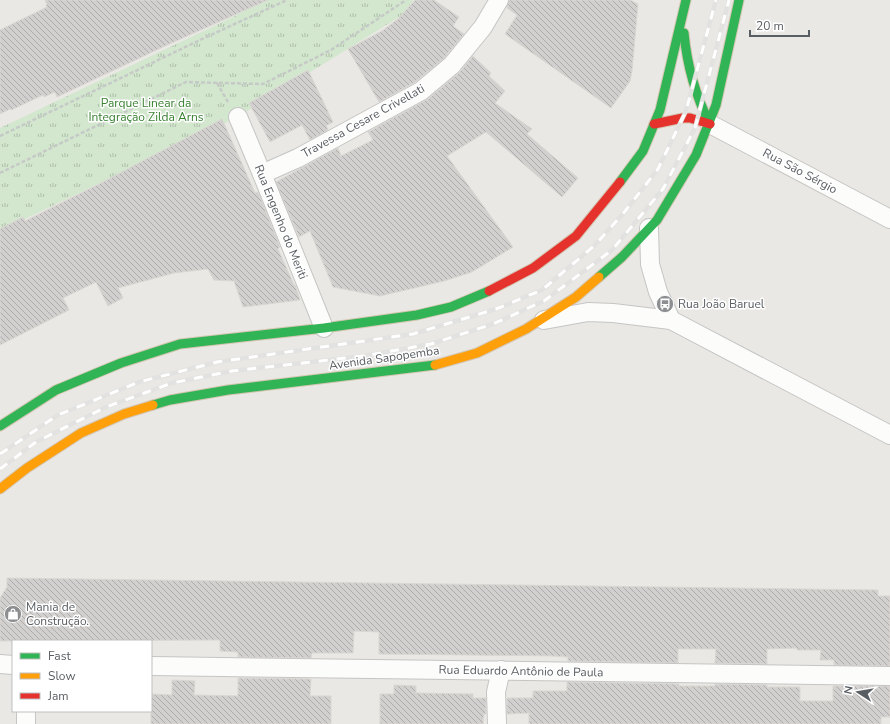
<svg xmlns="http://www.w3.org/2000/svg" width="890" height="724" font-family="'Nunito Sans',sans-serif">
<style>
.park{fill:url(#park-tufts)}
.building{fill:url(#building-back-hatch);stroke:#dad7d3}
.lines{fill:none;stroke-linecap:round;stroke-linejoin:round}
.street-casing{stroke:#c5c5c4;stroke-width:20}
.fast-casing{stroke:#d3c5b1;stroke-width:11}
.slow-casing{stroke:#d3c5b1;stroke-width:11}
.jam-casing{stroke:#d3c5b1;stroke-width:11}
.path{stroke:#c5cac7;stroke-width:2.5;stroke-dasharray:4 2;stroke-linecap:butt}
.street{stroke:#fcfcfb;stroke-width:18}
.fast{stroke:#30b455;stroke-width:9}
.slow{stroke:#ff9f0a;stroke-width:9}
.jam{stroke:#e5322d;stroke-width:9}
.rail-casing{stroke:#e2e2e1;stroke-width:4.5}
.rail{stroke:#fff;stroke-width:3;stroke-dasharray:9;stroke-linecap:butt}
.labels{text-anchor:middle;stroke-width:3;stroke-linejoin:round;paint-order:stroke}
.park-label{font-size:12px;fill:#388131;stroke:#fff}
.street-label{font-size:12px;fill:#595e62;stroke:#fff}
.poi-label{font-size:12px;fill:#595e62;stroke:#fff;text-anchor:start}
</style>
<defs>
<pattern id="park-tufts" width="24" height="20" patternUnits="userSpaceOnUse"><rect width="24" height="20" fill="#d3e7ce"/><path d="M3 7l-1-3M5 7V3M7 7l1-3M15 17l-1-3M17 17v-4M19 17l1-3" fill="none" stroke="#aebeab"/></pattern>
<pattern id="building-back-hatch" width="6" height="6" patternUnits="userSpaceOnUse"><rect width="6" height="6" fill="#d2d0ce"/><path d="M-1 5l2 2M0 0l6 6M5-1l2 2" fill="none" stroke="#adacab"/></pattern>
</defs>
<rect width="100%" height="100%" fill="#eae8e4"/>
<path class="park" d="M262,0H413L404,14L238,117L0,231V128L237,15Z"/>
<g class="building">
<path d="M45,0H268L165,46L57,97L55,92L44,97L43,95L11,110L10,109L0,114V30L47,7L46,5H47Z"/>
<path d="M415,0H434L459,17L453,26L464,34L444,58L415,82L379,102L348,49L382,31L398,19Z"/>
<path d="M509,0H630L638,4L632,71L630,81L611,108L505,34L517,15L507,8Z"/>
<path d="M473,56L491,73L489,76L505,91L495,103L532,129L527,134L578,178L562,197L486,132L447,156L513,247L472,272L444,281L380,296L333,287L310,231L299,237L276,182L338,148L341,156L373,140L368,132L428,99L459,73Z"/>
<path d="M308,70L333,122L326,126L328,130L310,140L302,125L270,142L249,103Z"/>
<path d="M222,119L255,193L258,192L280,247L278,249L294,285H295L300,300L243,307L234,281L214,280L208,269L174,273L118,288L123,298L108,306L96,282L63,298L69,310L0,345V229L23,217L25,221L103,182Z"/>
<path d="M7,578L878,590V596H890V666L834,665V660H820L821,650H797V648L767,649V664L715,663L716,649H678V663L568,661V657L552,656L379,654V632L354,631L353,653H312L311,658L238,657V652L220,651V640L0,641V598L7,587Z"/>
<path d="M238,678L311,679L310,696H331V724H151V694L172,695V680L195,681L194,695L238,696Z"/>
<path d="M567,682L679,684V686H715V684L767,685V687H800V701H833V686H890V717H881V724H529V713L507,714V698H533V691H567Z"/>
<path d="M394,685L416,686V693L473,694V698H486V714H484L483,724H380V694H394Z"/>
</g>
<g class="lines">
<defs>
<g id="street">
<path d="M238,117L262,174L324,328"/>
<path d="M710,124L890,219"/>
<path d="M262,174L298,158L421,91L452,65L483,27L499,0"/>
<path d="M649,228L650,264L658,292L671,320"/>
<path d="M544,320L588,312L613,313L671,320L890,435"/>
<path d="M0,664L13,665"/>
<path d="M151,666L890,676"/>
<path d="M26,724V711"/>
<path d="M497,724L496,692L501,670"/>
</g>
<g id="fast">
<path d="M684,33C687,65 695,95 710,124"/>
<path d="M620,182L643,151L660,110L686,0"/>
<path d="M599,277L622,257L657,220L696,155L716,105L739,0"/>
<path d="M153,405L170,400L228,390L435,365"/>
<path d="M0,426L56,390L121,363L180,344L324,328L417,315L451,307L489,291"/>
</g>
<g id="slow">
<path d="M435,365L477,353L526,329L576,297L599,277"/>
<path d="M0,489L27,468L81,433L124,414L153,405"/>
</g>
<g id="jam">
<path d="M654,124L683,118H690L710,124"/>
<path d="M489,291L533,268L576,236L620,182"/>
</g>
</defs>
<use href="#street" class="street-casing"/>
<use href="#fast" class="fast-casing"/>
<use href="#slow" class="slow-casing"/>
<use href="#jam" class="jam-casing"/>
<g class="path">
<path d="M217,83L228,102"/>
<path d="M0,136L200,40L287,0"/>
<path d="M0,173L186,82L263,84L331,50L406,0"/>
</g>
<use href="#street" class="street"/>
<use href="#fast" class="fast"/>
<use href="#slow" class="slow"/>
<use href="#jam" class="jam"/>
<defs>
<g id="rail">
<path d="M0,454L58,415L139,382L217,362L413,334L496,309L542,290L594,246L622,215L658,169L686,111L716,0"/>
<path d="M0,469L36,442L106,407L172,383L232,371L364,356L431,344L493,324L544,301L612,250L663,189L695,128L729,0"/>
</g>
</defs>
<use href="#rail" class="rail-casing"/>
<use href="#rail" class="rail"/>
</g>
<defs>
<symbol id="bus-disc" viewBox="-11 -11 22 22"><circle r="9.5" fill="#8c8e90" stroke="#fff"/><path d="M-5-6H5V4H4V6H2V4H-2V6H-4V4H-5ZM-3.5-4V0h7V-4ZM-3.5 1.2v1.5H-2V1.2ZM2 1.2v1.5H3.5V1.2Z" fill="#fff"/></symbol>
<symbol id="shop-disc" viewBox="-11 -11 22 22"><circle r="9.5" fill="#8c8e90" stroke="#fff"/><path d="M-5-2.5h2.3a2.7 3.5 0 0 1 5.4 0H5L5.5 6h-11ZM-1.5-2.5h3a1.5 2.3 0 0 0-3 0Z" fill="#fff"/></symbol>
</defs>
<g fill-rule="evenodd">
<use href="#bus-disc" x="655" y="294" width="20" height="20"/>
<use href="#shop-disc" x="3" y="604" width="20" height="20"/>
</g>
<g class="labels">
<g class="park-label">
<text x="146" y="107">Parque Linear da<tspan x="146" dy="14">Integração Zilda Arns</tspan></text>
</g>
<g class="street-label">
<text transform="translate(363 121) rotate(-29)" y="4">Travessa Cesare Crivellati</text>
<text transform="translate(800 171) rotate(28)" y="4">Rua São Sérgio</text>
<text transform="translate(281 222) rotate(68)" y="4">Rua Engenho do Meriti</text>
<text transform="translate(384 358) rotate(-8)" y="4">Avenida Sapopemba</text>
<text transform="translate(521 671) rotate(1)" y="4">Rua Eduardo Antônio de Paula</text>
</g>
<g class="poi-label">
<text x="678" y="308">Rua João Baruel</text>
<text x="26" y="611">Mania de<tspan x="26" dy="14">Construção.</tspan></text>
</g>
</g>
<rect x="12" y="640" width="140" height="72" fill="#ffffff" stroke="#bdbfc0"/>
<rect x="20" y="653" width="20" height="6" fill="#30b455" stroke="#bdbfc0"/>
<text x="48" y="660" font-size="12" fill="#595e62">Fast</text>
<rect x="20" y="673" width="20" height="6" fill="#ff9f0a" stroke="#bdbfc0"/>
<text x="48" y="680" font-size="12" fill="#595e62">Slow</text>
<rect x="20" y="693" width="20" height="6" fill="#e5322d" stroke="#bdbfc0"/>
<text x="48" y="700" font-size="12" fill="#595e62">Jam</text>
<g transform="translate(858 692) rotate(282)" stroke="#ffffff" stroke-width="3" paint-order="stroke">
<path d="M0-3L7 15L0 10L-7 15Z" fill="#595e62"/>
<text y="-6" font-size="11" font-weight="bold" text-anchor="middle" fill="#595e62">N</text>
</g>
<path d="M750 30v6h59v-6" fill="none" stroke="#595e62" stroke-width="2"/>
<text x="756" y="30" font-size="12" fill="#595e62" stroke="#ffffff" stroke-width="3" paint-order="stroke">20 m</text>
</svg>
